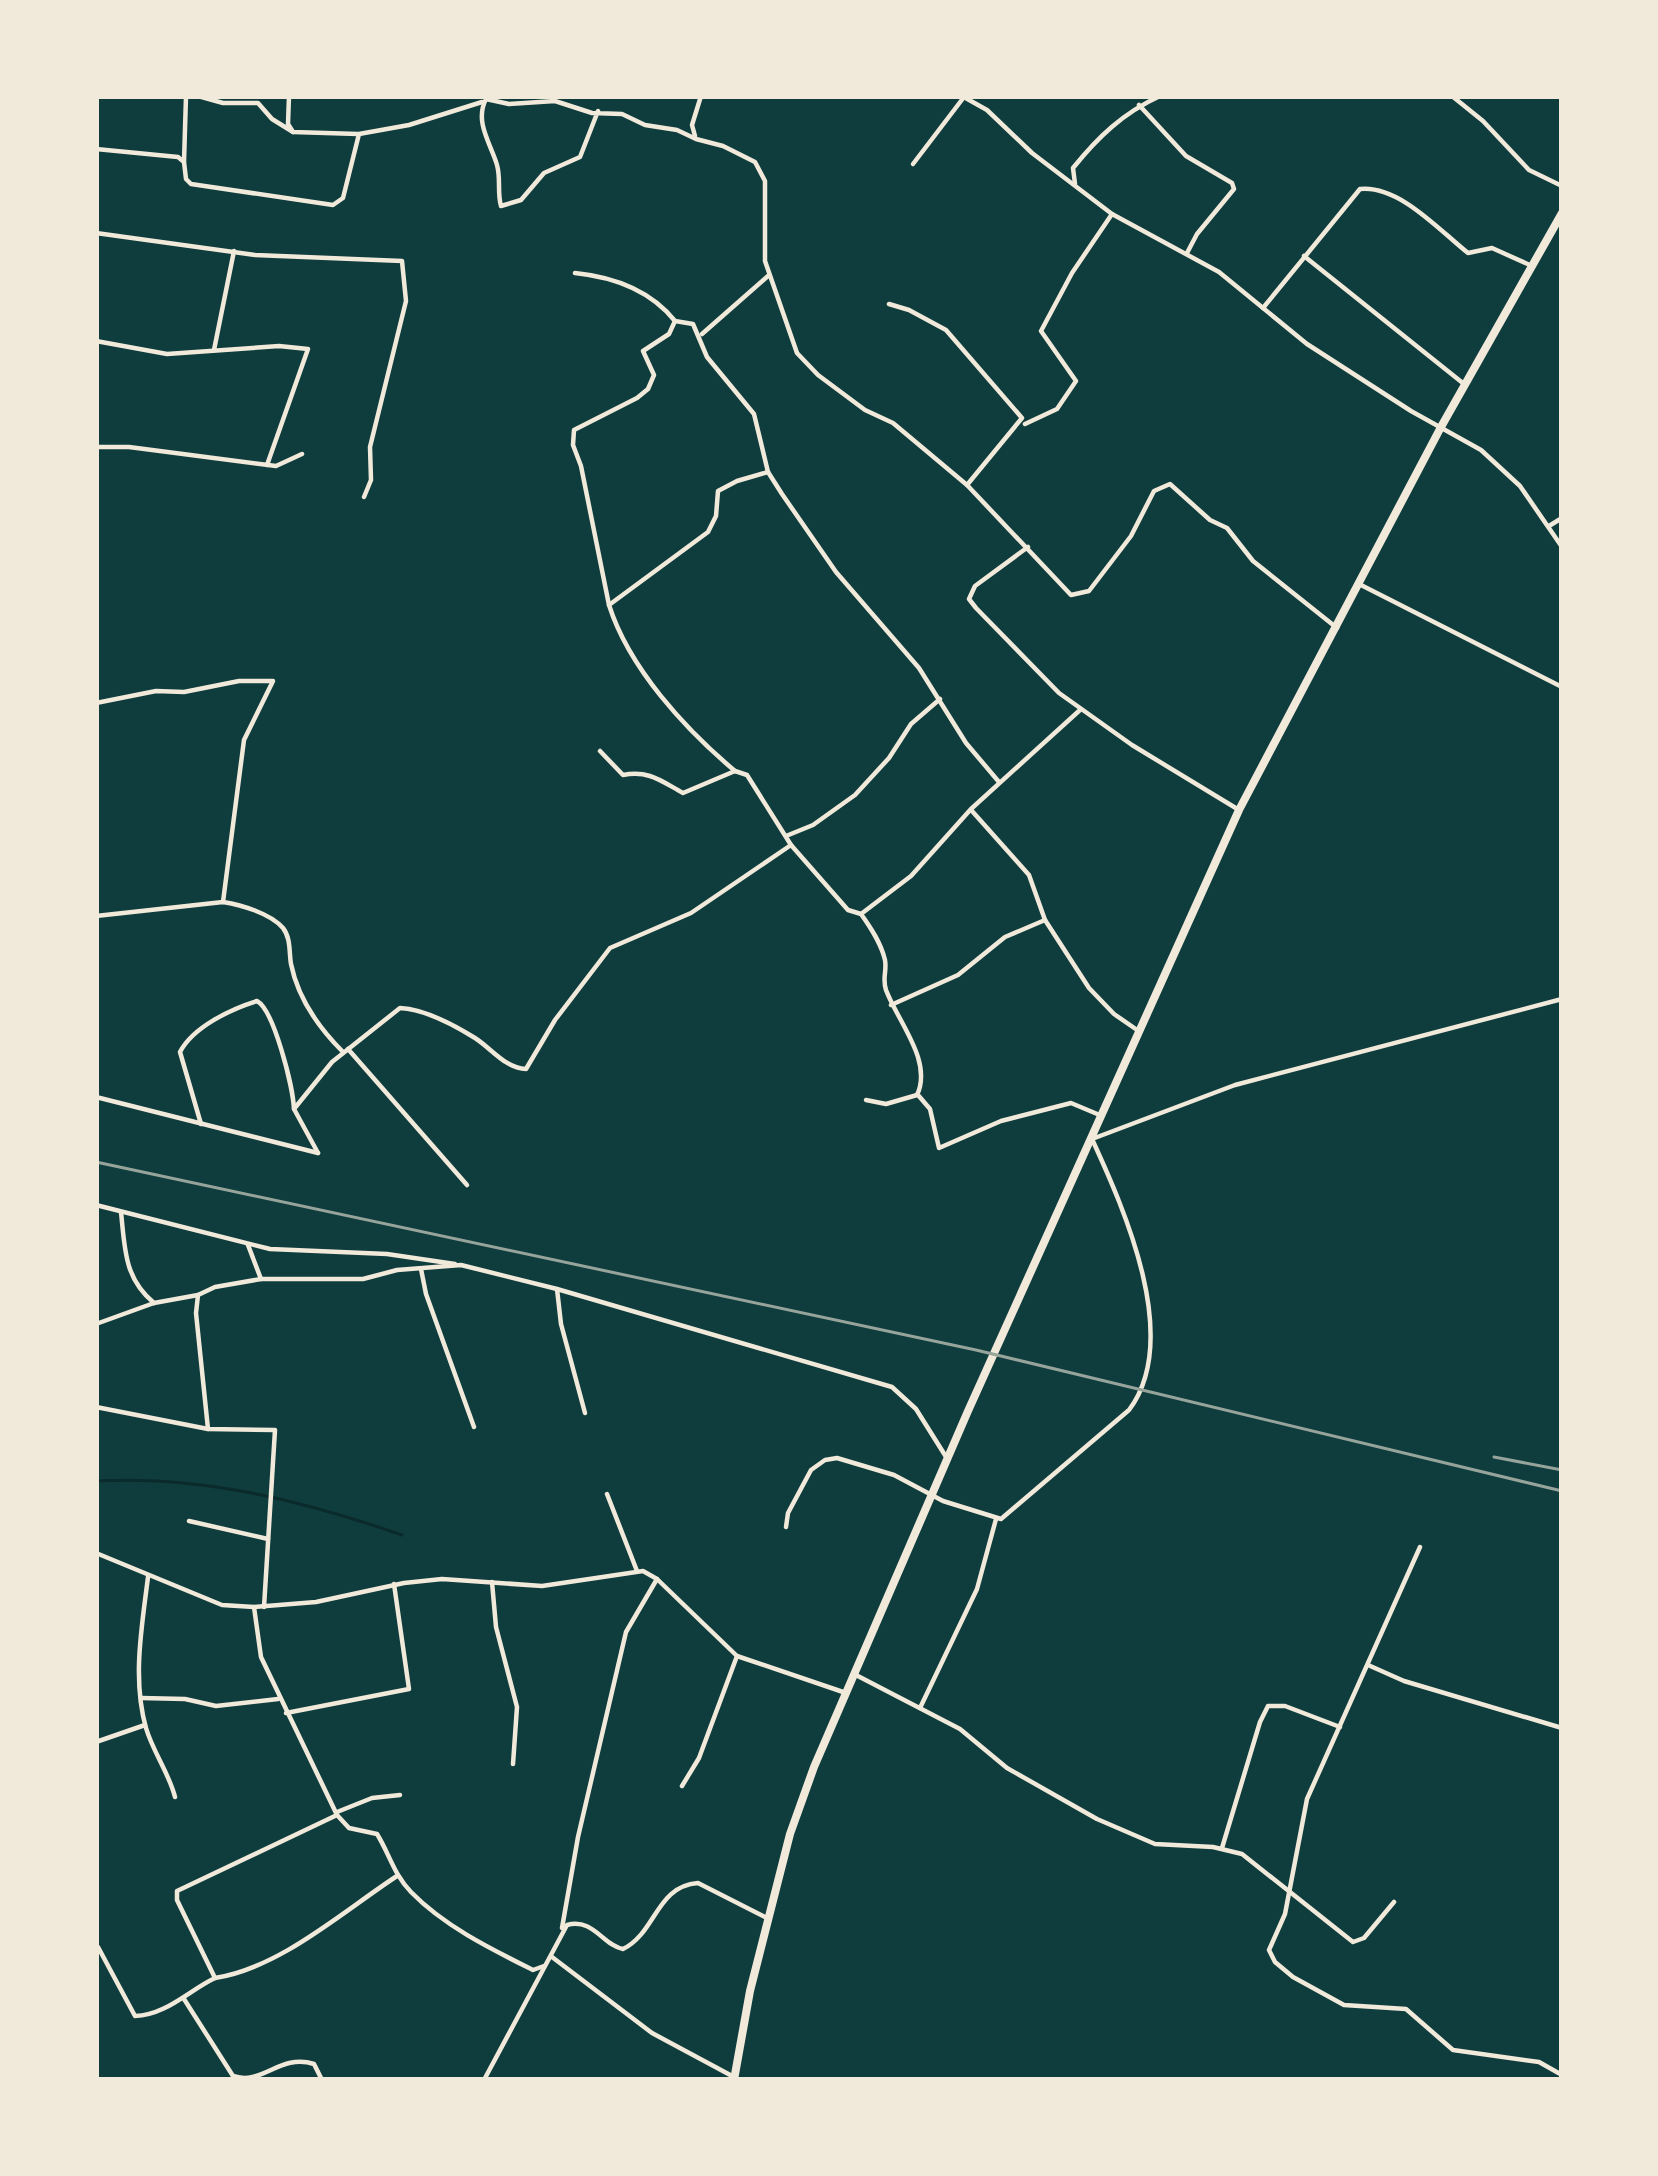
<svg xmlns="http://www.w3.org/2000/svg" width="1658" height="2176" font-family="Rubik,sans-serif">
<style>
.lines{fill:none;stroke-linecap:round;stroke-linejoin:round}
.stream{stroke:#0a2a2b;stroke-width:3}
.minor{stroke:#f1e9da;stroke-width:4.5}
.secondary{stroke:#f1e9da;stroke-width:8}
.rail{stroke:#97a49c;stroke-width:3}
</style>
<rect width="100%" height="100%" fill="#0f3d3e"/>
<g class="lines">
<path class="stream" d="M96,1481C201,1475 304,1501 402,1535"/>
<g class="minor">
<path d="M198,96L223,103H258L272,119L293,132"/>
<path d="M289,96L288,124L293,132L358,134"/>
<path d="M962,96L987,110L1032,153L1112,214L1219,272L1307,344L1411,411L1481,450L1520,486L1562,547"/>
<path d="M1452,96L1483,121L1529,170L1562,186"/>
<path d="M1139,105L1186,156L1232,183L1234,189L1197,234L1187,253"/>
<path d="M598,111L580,157L544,173L521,200L501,206C497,192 501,179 497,165C491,144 474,122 486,99L509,104L555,101L592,113L622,114L645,125L677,130L696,139L723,146L755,162L765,181V261L797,353L818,375L865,410L893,423L967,485L1071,595L1089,591L1131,536L1154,491L1170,484L1210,520L1227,528L1253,561L1337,628"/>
<path d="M695,136L692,125L701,96"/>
<path d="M96,149L178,157L184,162L186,179L191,184L333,205L343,198L359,134L409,125L482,102"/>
<path d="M184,162L186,96"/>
<path d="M913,164L964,97"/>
<path d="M1075,184L1073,168C1098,137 1123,113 1160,96"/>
<path d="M96,233L255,255L402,261L406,301L370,447L371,480L364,497"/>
<path d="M1304,256L1464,384"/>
<path d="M575,273C614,277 651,291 675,321L693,324L707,357L754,414L768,472L782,494L836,572L919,668L966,743L999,782"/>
<path d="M889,304L909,310L946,330L1022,418L967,485"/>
<path d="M1263,308L1360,189C1399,185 1439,230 1468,253L1492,248L1532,266"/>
<path d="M702,334L768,276"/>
<path d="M96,341L167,354L279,346L308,349L267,465"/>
<path d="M214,350L234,251"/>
<path d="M1025,424L1057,409L1076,381L1041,331L1072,273L1112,214"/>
<path d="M96,447H129L276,466L302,454"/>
<path d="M1549,526L1562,518"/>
<path d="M1028,547L975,586L969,599L976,608L1059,693L1132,745L1239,810"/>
<path d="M1359,584L1562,687"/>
<path d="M609,605L581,466L573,445L574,430L637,398L648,389L654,375L643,351L669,334L675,321"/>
<path d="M96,703L156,691L184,692L239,681H273L244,740L223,902"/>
<path d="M600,751L623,775C649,770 661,781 683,793L735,771L747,775L791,845L848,910L861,914C871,928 881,943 885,960C887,972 882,978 886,990C898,1022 933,1061 917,1095"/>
<path d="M735,771C685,729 629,668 609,605L708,532L716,516L718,491L737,481L768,472"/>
<path d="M972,811L1029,875L1045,920L1089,988L1114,1014L1140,1032"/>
<path d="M786,836L813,825L855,795L889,758L911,724L940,699"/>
<path d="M861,914L911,876L971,809L1080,710"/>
<path d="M96,916L223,902C241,905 270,913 283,928C291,938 289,953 291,964C298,999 319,1028 343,1052"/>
<path d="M891,1005L958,975L1005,937L1045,920"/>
<path d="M348,1049L467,1185"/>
<path d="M918,1095L930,1109L939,1148L1001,1121L1071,1103L1102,1116"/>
<path d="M96,1097L318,1153"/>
<path d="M866,1100L886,1104L917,1095"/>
<path d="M201,1124L180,1052C193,1027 231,1009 257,1001C274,1010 293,1087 294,1109"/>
<path d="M318,1153L294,1109L332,1062L400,1008C425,1009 454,1025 475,1038C492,1049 505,1068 526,1069L555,1020L610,948L691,913L791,845"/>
<path d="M96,1205L270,1249L387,1254L455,1264"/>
<path d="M121,1212C125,1249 124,1278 154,1303"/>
<path d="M248,1245L261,1279"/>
<path d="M421,1269L426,1294L474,1427"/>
<path d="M557,1289L561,1324L585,1413"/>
<path d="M96,1324L154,1303L198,1295"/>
<path d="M96,1407L208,1429"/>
<path d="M607,1494L637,1571"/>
<path d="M189,1521L268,1539"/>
<path d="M786,1527L788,1513L811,1470L825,1460L837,1458L894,1475L943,1501L1001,1519L1129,1410C1182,1339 1125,1211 1092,1139L1235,1085L1562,999"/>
<path d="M1420,1547L1307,1799L1285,1914L1269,1950L1275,1962L1293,1977L1344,2005L1406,2009L1453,2050L1539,2062L1562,2075"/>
<path d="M96,1553L222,1605L254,1607L316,1602L404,1583L442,1579L542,1586L643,1571L657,1579L737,1656L846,1693"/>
<path d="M148,1577C142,1626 132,1679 146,1728C153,1752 169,1773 175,1797"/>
<path d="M492,1582L496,1627L517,1707L513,1764"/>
<path d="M264,1607L275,1430L208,1429L196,1313L198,1295L215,1287L261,1279H363L397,1270L461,1265L557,1289L892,1387L916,1409L948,1460"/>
<path d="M1368,1665L1404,1681L1562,1728"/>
<path d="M854,1674L960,1729L1007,1768L1097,1819L1155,1844L1213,1847L1242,1854L1353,1942L1364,1938L1394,1902"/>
<path d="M141,1698L185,1699L216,1706L278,1699"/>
<path d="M920,1708L977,1589L996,1519"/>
<path d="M286,1713L409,1689L394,1584"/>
<path d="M96,1742L145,1725"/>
<path d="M682,1786L699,1758L737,1656"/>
<path d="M337,1812L372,1798L400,1795"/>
<path d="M337,1815L349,1828L377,1834C389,1853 394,1875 411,1892C444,1926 491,1949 533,1970L544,1966"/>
<path d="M1222,1848L1260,1722L1268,1706H1285L1340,1727"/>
<path d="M562,1928L578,1837L626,1632L657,1579"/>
<path d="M98,1947L135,2016C166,2015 188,1991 215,1978L177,1900V1891L337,1815L261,1657L254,1607"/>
<path d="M552,1957L652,2033L734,2077"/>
<path d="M215,1978C280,1968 342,1912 397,1876"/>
<path d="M184,1999L233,2076C262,2086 280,2053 314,2064L322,2080"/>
<path d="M484,2080L567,1925C594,1918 602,1945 623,1949C656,1933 656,1886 698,1883L767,1918"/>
</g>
<path class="secondary" d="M734,2080L750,1991L790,1834L814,1767L968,1411L1239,810L1441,427L1562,213"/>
<g class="rail">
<path d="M96,1162L976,1350L1562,1491"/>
<path d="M1494,1457L1562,1470"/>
</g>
</g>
<rect width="1658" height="2176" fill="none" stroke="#f1e9da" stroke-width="198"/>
</svg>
